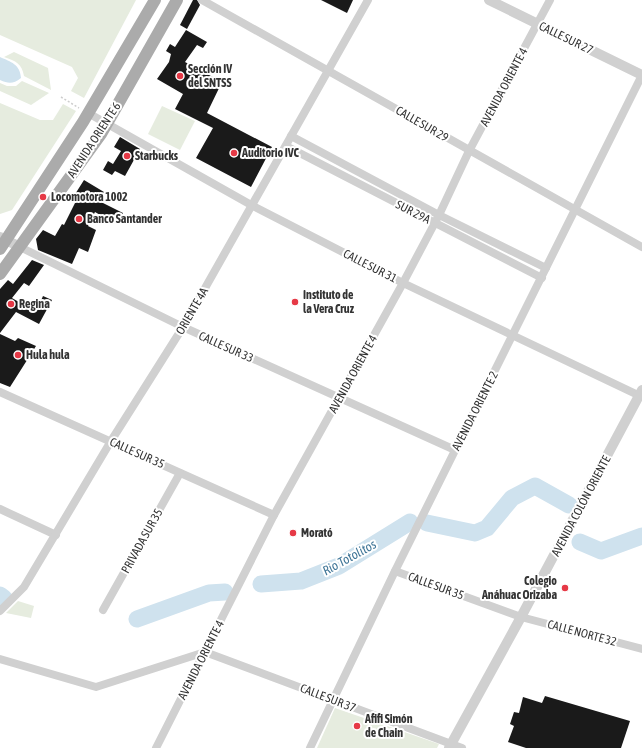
<svg xmlns="http://www.w3.org/2000/svg" width="642" height="748" font-family="'Asap Condensed',sans-serif">
<style>
.green{fill:#e6ecdf}
.water{fill:#cfe2ee}
.lines{fill:none;stroke-linecap:round;stroke-linejoin:round}
.river{stroke:#cfe2ee;stroke-width:17}
.building{fill:#1a1a1a}
.path{stroke:#cdcdcd;stroke-width:1.5;stroke-dasharray:2 2;stroke-linecap:butt}
.minor{stroke:#d0d0d0;stroke-width:8}
.tertiary{stroke:#d0d0d0;stroke-width:10}
.primary{stroke:#ababab;stroke-width:12}
.poi-dot{fill:#e63946;stroke:#fff;stroke-width:1.5}
.labels{text-anchor:middle;stroke-width:4;stroke-linejoin:round;paint-order:stroke}
.street-label{font-size:12px;fill:#333;stroke:#fff}
.poi-label{font-size:12px;font-weight:bold;fill:#333;stroke:#fff;text-anchor:start}
.water-label{font-size:13px;font-style:italic;fill:#3f7597;stroke:#fff}
</style>
<rect width="100%" height="100%" fill="#fff"/>
<g class="green">
<path d="M0,0H136L84,98L71,91L78,78L72,67L0,35Z"/>
<path d="M14,52L48,68L51,90L24,76C22,64 16,61 4,57Z"/>
<path d="M22,81L49,93L31,105L0,91V83L7,86H16Z"/>
<path d="M0,103L40,120H53L63,104L76,111L12,210L0,214Z"/>
<path d="M162,106L195,121L180,150L148,134Z"/>
<path d="M18,601L34,606L31,618L6,613Z"/>
<path d="M335,708L439,744L437,748H317Z"/>
</g>
<path class="water" d="M0,57C11,62 20,64 21,78C13,84 9,84 0,80Z"/>
<g class="lines">
<g class="river">
<path d="M427,523L475,533L487,528L512,498L535,486L569,505"/>
<path d="M580,542L601,551L642,536"/>
<path d="M261,584L301,581L339,566L410,522"/>
<path d="M0,595L4,598"/>
<path d="M137,619L209,593L225,592"/>
</g>
</g>
<g class="building">
<path d="M193,0H197L200,5L187,29L180,25Z"/>
<path d="M321,0H353L347,13Z"/>
<path d="M186,30L207,42L203,48L197,45L185,62L222,82L207,113L272,147L251,187L196,158L213,128L175,109L183,94L157,79L169,62L171,54L166,51L170,44L175,47Z"/>
<path d="M120,137L140,149L125,176L115,171L112,175L103,170L108,161L113,164L121,151L114,147Z"/>
<path d="M84,180L104,192L99,201L123,213L118,221L110,216L107,219L95,212L88,226L96,230L88,252L79,248L72,264L38,250L36,239L43,230L55,236L62,224L64,225L76,201L72,199Z"/>
<path d="M32,260L44,265L29,286L24,283L12,298L36,312L43,296L52,300L39,324L16,312L0,333V289L8,280L13,284Z"/>
<path d="M0,334L15,341L18,338L36,346L10,387L0,383Z"/>
<path d="M545,696L630,721L621,748H526L508,742L514,726L510,724L514,712L519,713L523,697L542,703Z"/>
</g>
<g class="lines">
<path class="path" d="M61,97L79,108"/>
<g class="minor">
<path d="M202,0L642,247"/>
<path d="M88,113L253,206L403,283L642,397"/>
<path d="M291,136L439,215L546,268"/>
<path d="M286,146L542,278"/>
<path d="M20,247L183,327L455,450"/>
<path d="M0,392L274,515"/>
<path d="M0,509L56,535"/>
<path d="M395,571L521,617L642,649"/>
<path d="M103,610L180,473"/>
<path d="M0,611L24,587L111,441L183,327L368,0"/>
<path d="M0,659L96,687L205,652L462,748"/>
<path d="M156,748L274,515L403,283L439,215L469,151L550,0"/>
<path d="M310,748L395,571L642,75"/>
</g>
<g class="tertiary">
<path d="M489,0L642,75"/>
<path d="M0,237L20,247"/>
<path d="M449,748L521,617L642,390"/>
</g>
<g class="primary">
<path d="M0,249L83,122L155,0"/>
<path d="M0,274L101,134L177,0"/>
</g>
</g>
<g class="poi-dot">
<circle cx="180" cy="76" r="4"/>
<circle cx="234" cy="153" r="4"/>
<circle cx="127" cy="156" r="4"/>
<circle cx="43" cy="197" r="4"/>
<circle cx="79" cy="219" r="4"/>
<circle cx="295" cy="302" r="4"/>
<circle cx="11" cy="304" r="4"/>
<circle cx="18" cy="355" r="4"/>
<circle cx="293" cy="533" r="4"/>
<circle cx="565" cy="588" r="4"/>
<circle cx="357" cy="726" r="4"/>
</g>
<g class="labels">
<g class="street-label">
<text transform="translate(566 38) rotate(26)" y="4">CALLE SUR 27</text>
<text transform="translate(504 87) rotate(-62)" y="4">AVENIDA ORIENTE 4</text>
<text transform="translate(422 124) rotate(30)" y="4">CALLE SUR 29</text>
<text transform="translate(94 140) rotate(-57)" y="4">AVENIDA ORIENTE 6</text>
<text transform="translate(413 212) rotate(27)" y="4">SUR 29A</text>
<text transform="translate(370 266) rotate(27)" y="4">CALLE SUR 31</text>
<text transform="translate(192 311) rotate(-60)" y="4">ORIENTE 4A</text>
<text transform="translate(226 347) rotate(24)" y="4">CALLE SUR 33</text>
<text transform="translate(353 374) rotate(-61)" y="4">AVENIDA ORIENTE 4</text>
<text transform="translate(475 411) rotate(-63)" y="4">AVENIDA ORIENTE 2</text>
<text transform="translate(137 453) rotate(24)" y="4">CALLE SUR 35</text>
<text transform="translate(581 506) rotate(-62)" y="4">AVENIDA COLÓN ORIENTE</text>
<text transform="translate(142 541) rotate(-61)" y="4">PRIVADA SUR 35</text>
<text transform="translate(436 586) rotate(20)" y="4">CALLE SUR 35</text>
<text transform="translate(582 633) rotate(15)" y="4">CALLE NORTE 32</text>
<text transform="translate(201 660) rotate(-63)" y="4">AVENIDA ORIENTE 4</text>
<text transform="translate(328 698) rotate(21)" y="4">CALLE SUR 37</text>
</g>
<g class="poi-label">
<text x="188" y="73">Sección IV<tspan x="188" dy="14">del SNTSS</tspan></text>
<text x="242" y="157">Auditorio IVC</text>
<text x="135" y="160">Starbucks</text>
<text x="51" y="201">Locomotora 1002</text>
<text x="87" y="223">Banco Santander</text>
<text x="303" y="299">Instituto de<tspan x="303" dy="14">la Vera Cruz</tspan></text>
<text x="19" y="308">Regina</text>
<text x="26" y="359">Hula hula</text>
<text x="301" y="537">Morató</text>
<text x="557" y="585" text-anchor="end">Colegio<tspan x="557" dy="14">Anáhuac Orizaba</tspan></text>
<text x="365" y="723">Afifi Simón<tspan x="365" dy="14">de Chain</tspan></text>
</g>
<g class="water-label">
<text transform="translate(349 557) rotate(-29)" y="5">Rio Totolitos</text>
</g>
</g>
</svg>
